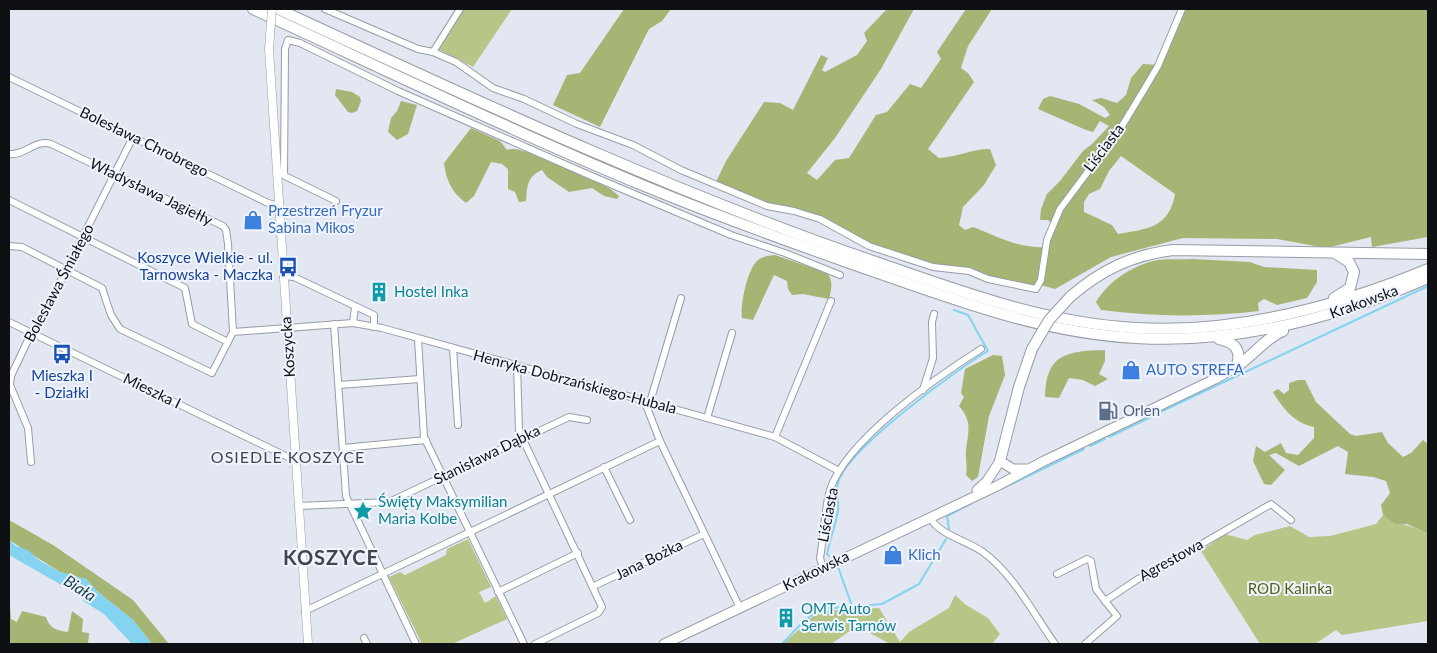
<svg xmlns="http://www.w3.org/2000/svg" width="1437" height="653" font-family="Lato,sans-serif">
<style>
.green{fill:#b7c686}
.forest{fill:#a5b574;fill-rule:evenodd}
.water{fill:#83d3f1}
.lines{fill:none;stroke-linecap:round;stroke-linejoin:round}
.stream{stroke:#83d3f1;stroke-width:2}
.minor-casing{stroke:#979ca6;stroke-width:8}
.tertiary-casing{stroke:#979ca6;stroke-width:9}
.secondary-casing{stroke:#979ca6;stroke-width:11}
.primary-casing{stroke:#979ca6;stroke-width:12}
.minor{stroke:#fff;stroke-width:6}
.tertiary{stroke:#fff;stroke-width:8}
.secondary{stroke:#fff;stroke-width:9}
.primary{stroke:#fff;stroke-width:10}
.tertiary-bridge-casing{stroke:#979ca6;stroke-width:9;stroke-linecap:butt}
.primary-bridge-casing{stroke:#979ca6;stroke-width:12;stroke-linecap:butt}
.tertiary-bridge{stroke:#fff;stroke-width:8}
.primary-bridge{stroke:#fff;stroke-width:10}
.labels{text-anchor:middle;stroke-width:4;stroke-linejoin:round;paint-order:stroke}
.street-label{font-size:15px;fill:#0e1013;stroke:#f0f4fd}
.shop-label{font-size:15px;fill:#366cbe;stroke:#f0f4fd;text-anchor:start}
.transit-label{font-size:15px;fill:#164399;stroke:#f0f4fd;text-anchor:end}
.culture-label{font-size:15px;fill:#0d838f;stroke:#f0f4fd;text-anchor:start}
.service-label{font-size:15px;fill:#4e5e75;stroke:#f0f4fd;text-anchor:start}
.park-label{font-size:15px;fill:#525f18;stroke:#f0f4fd}
.neighbourhood-label{font-size:16px;letter-spacing:1px;fill:#40454e;stroke:#f0f4fd}
.water-label{font-size:16px;font-style:italic;fill:#1d424f;stroke:#f0f4fd}
.district-label{font-size:20px;font-weight:bold;letter-spacing:1px;fill:#40454e;stroke:#f0f4fd}
</style>
<rect width="100%" height="100%" fill="#e2e7f2"/>
<g class="green">
<path d="M463,9H512L473,67L438,49Z"/>
<path d="M1383,515C1398,524 1413,526 1428,534V621L1342,635L1336,630L1315,644H1260L1201,551L1225,534L1247,540L1255,535L1290,526L1309,537L1330,536L1376,524Z"/>
<path d="M468,539L491,587L479,592L485,603L496,596L507,619L452,644H422L389,577L400,572L405,575L446,555L447,549Z"/>
<path d="M955,595L966,605L988,618L1000,634L992,644H890L857,626L831,644H783L819,611L879,608L900,642L909,632L949,608Z"/>
</g>
<g class="forest">
<path d="M624,9H671L662,21L649,29L600,127L553,105L567,75L580,73Z"/>
<path d="M887,9H914L881,69L835,138L807,173L817,180L835,160L849,158L876,115L887,112L910,84L921,88L941,59L937,52L966,9H992L968,46L961,68L968,73L974,82L928,149L939,158C957,157 972,149 990,149L996,165L984,185L963,207L959,225L965,230L973,227C997,236 1019,249 1045,247L1053,225L1048,220H1040L1041,209L1047,194L1060,181L1083,151L1092,144L1109,126L1100,121L1093,132L1086,130L1038,109L1043,99L1050,96L1079,104L1105,118L1110,115L1104,107L1092,100L1101,98L1117,103L1126,95L1131,78L1143,64L1159,65L1184,9H1428V237L1372,247L1371,237L1326,248L1277,239L1183,238L1111,257L1055,289L1041,285L1038,290L970,271L934,266L875,247L828,223L775,208L715,184L726,161L764,102L780,103L793,110L821,55L828,58L822,70L825,72L857,55L867,41L864,33ZM1121,156L1175,194C1169,228 1147,229 1118,234L1112,225L1084,212V202L1089,194L1100,189L1109,171Z"/>
<path d="M336,89L352,92L360,97L361,101L357,111L352,113L348,112L335,95Z"/>
<path d="M401,101L417,105L408,134L397,140L388,132L391,118L397,111Z"/>
<path d="M471,128L500,141L507,150C520,142 593,181 609,188L619,196L617,199L604,196L592,188L569,192L547,177L542,170C527,176 527,187 526,201L519,202L515,192L508,189V169L502,164L491,162L474,196L466,203C452,193 446,180 444,163Z"/>
<path d="M775,255L827,273C834,280 831,291 829,299L803,294L792,295L788,289L787,281L774,275L753,320L742,318C740,306 747,270 757,261C761,257 770,255 775,255Z"/>
<path d="M1192,259L1250,262L1264,267L1317,270V282L1307,298L1277,305L1264,299L1258,303L1259,311C1207,317 1153,317 1101,310L1096,302C1108,282 1130,267 1153,261C1165,258 1180,260 1192,259Z"/>
<path d="M1105,350V361L1099,374L1108,379L1095,386L1083,380L1069,378L1059,398L1045,397C1046,354 1066,351 1105,350Z"/>
<path d="M993,355L1002,356L1005,375L989,416L978,477L972,481L966,475C968,466 965,459 966,451C968,432 973,422 959,406L964,397L961,393L965,369Z"/>
<path d="M1298,380H1305L1316,402L1350,434L1356,436L1382,432L1388,443L1403,457L1411,453L1423,440L1428,444V534L1407,524H1395L1383,515L1381,505L1390,493L1386,481L1373,477L1345,474L1348,452L1338,446L1299,466L1276,453L1269,455L1285,470L1271,485L1264,484L1253,461L1256,446L1265,452L1281,443L1286,453L1298,455L1314,438V427C1296,424 1282,408 1273,392L1278,389L1284,394L1289,390V383Z"/>
<path d="M9,520L53,545L133,600L169,644H152L133,620L98,592L86,579L60,572L9,540Z"/>
<path d="M9,592L11,619L17,622L22,611L46,617C49,628 57,631 68,632L72,611L83,619L82,632L89,633L88,644H9Z"/>
</g>
<path class="water" d="M9,540L16,546L28,550L40,561L60,572L86,579L98,592L133,620L152,644H132L104,614L83,601V593L72,591L9,555Z"/>
<g class="lines">
<g class="stream">
<path d="M1158,413L1428,286"/>
<path d="M1109,437L1153,416"/>
<path d="M1090,446L1105,439"/>
<path d="M1001,489L1084,449"/>
<path d="M949,529L947,516L972,503"/>
<path d="M829,556L827,554C830,539 836,524 838,510C839,501 836,491 838,483C845,451 957,369 988,351L968,315L954,310"/>
<path d="M838,567L852,606"/>
<path d="M782,644L799,626L819,609L882,604L919,584L946,539"/>
</g>
<defs>
<g id="minor">
<path d="M325,9L418,49L433,52L460,9"/>
<path d="M433,52L456,62L493,88L524,99L577,124L633,145L681,170L767,206L794,211L820,219L869,246L933,267L969,271L988,279L1036,289L1041,280L1047,240L1060,209L1122,126L1145,88L1158,66L1182,9"/>
<path d="M9,77L268,203L279,206"/>
<path d="M9,154C25,156 35,139 51,144L223,226L226,230L228,244L233,332L212,373L120,329L111,315L102,288L22,247L9,246"/>
<path d="M281,174L336,201"/>
<path d="M284,174L285,49L288,40L300,43L398,91L589,175L731,235L785,253L840,275"/>
<path d="M9,200L185,288L192,324L228,342"/>
<path d="M283,276L294,277L374,315V327"/>
<path d="M9,322L296,461"/>
<path d="M353,323L355,307"/>
<path d="M334,324L346,496L416,644"/>
<path d="M233,332L353,323L382,328L775,437L839,471"/>
<path d="M418,339L424,437L524,644"/>
<path d="M453,348L458,425"/>
<path d="M517,365L519,431L602,607L598,613L535,644"/>
<path d="M339,385L420,379"/>
<path d="M923,390L933,358L932,322L934,314"/>
<path d="M644,400L660,441L740,608"/>
<path d="M650,402L681,298"/>
<path d="M707,418L732,333"/>
<path d="M775,437L831,301"/>
<path d="M343,448L426,440"/>
<path d="M31,462L28,428L10,385L11,376L27,342L34,334L133,137"/>
<path d="M604,467L630,520"/>
<path d="M299,506L389,502L569,417L587,420"/>
<path d="M930,517C937,534 968,541 983,552C1014,575 1033,613 1055,644"/>
<path d="M823,568L820,558C824,536 824,511 830,490C846,440 937,377 981,349"/>
<path d="M1057,574L1087,559L1091,561L1096,589L1105,601"/>
<path d="M594,586L704,534"/>
<path d="M498,592L578,553"/>
<path d="M305,611L660,441"/>
<path d="M364,638L367,644"/>
<path d="M1085,644L1117,616L1105,601L1138,579L1150,574L1271,504L1291,520"/>
</g>
<path id="tertiary" d="M269,49L308,644"/>
<g id="secondary">
<path d="M1000,461L1013,469H1026"/>
<path d="M977,490L987,481L1000,461"/>
<path d="M664,644L997,486L1044,461L1215,379L1236,367"/>
</g>
<g id="primary">
<path d="M253,9C384,69 514,132 647,187C717,216 787,241 858,266C950,298 1039,333 1136,338C1238,344 1336,318 1428,278"/>
<path d="M278,9C475,100 671,192 876,262C962,292 1045,323 1136,328C1237,334 1336,307 1428,269"/>
<path d="M1070,297C1101,270 1132,255 1173,250L1428,254"/>
<path d="M1334,298L1350,288L1354,272L1349,262L1335,253"/>
<path d="M1219,339C1234,342 1243,350 1236,367"/>
<path d="M1236,367C1253,356 1264,339 1283,331"/>
<path d="M1000,461L1019,387L1032,349"/>
</g>
</defs>
<use href="#minor" class="minor-casing"/>
<use href="#tertiary" class="tertiary-casing"/>
<use href="#secondary" class="secondary-casing"/>
<use href="#primary" class="primary-casing"/>
<use href="#minor" class="minor"/>
<use href="#tertiary" class="tertiary"/>
<use href="#secondary" class="secondary"/>
<use href="#primary" class="primary"/>
<defs>
<path id="tertiary-bridge" d="M269,49L272,9"/>
<path id="primary-bridge" d="M1032,349L1049,320L1070,297"/>
</defs>
<use href="#tertiary-bridge" class="tertiary-bridge-casing"/>
<use href="#primary-bridge" class="primary-bridge-casing"/>
<use href="#tertiary-bridge" class="tertiary-bridge"/>
<use href="#primary-bridge" class="primary-bridge"/>
</g>
<defs>
<symbol id="shop-bare" viewBox="-9 -9 18 18"><path d="M-5-2.5h2.3a2.7 3.5 0 0 1 5.4 0H5L5.5 6h-11ZM-1.5-2.5h3a1.5 2.3 0 0 0-3 0Z" fill="#3f7fe0" stroke="#f0f4fd" stroke-width="2.5" paint-order="stroke"/></symbol>
<symbol id="bus-bare" viewBox="-9 -9 18 18"><path d="M-5-6H5V4H4V6H2V4H-2V6H-4V4H-5ZM-3.5-4V0h7V-4ZM-3.5 1.2v1.5H-2V1.2ZM2 1.2v1.5H3.5V1.2Z" fill="#1a4fb4" stroke="#f0f4fd" stroke-width="2.5" paint-order="stroke"/></symbol>
<symbol id="building-bare" viewBox="-9 -9 18 18"><path d="M-4-6H4V6H1V3H-1V6H-4ZM-2.5-4.3h1.7v1.8h-1.7ZM.8-4.3h1.7v1.8H.8ZM-2.5-1h1.7V.8h-1.7ZM.8-1h1.7V.8H.8Z" fill="#0f9aa8" stroke="#f0f4fd" stroke-width="2.5" paint-order="stroke"/></symbol>
<symbol id="fuel-bare" viewBox="-9 -9 18 18"><path d="M-5.5-6h7V0h2V4h1.3V-2.5L3-4.5l.8-.8L6-3V5H2.5V1h-1V6h-7ZM-4.2-4.7v3.2H.2V-4.7Z" fill="#5c6f8a" stroke="#f0f4fd" stroke-width="2.5" paint-order="stroke"/></symbol>
<symbol id="sight-bare" viewBox="-9 -9 18 18"><path d="M0-6L1.8-2.2L6-1.7L2.9 1.2L3.7 5.4L0 3.3L-3.7 5.4L-2.9 1.2L-6-1.7L-1.8-2.2Z" fill="#0f9aa8" stroke="#f0f4fd" stroke-width="2.5" paint-order="stroke"/></symbol>
</defs>
<g fill-rule="evenodd">
<use href="#shop-bare" x="239" y="206" width="28" height="28"/>
<use href="#bus-bare" x="274" y="253" width="28" height="28"/>
<use href="#building-bare" x="365" y="278" width="28" height="28"/>
<use href="#bus-bare" x="48" y="340" width="28" height="28"/>
<use href="#shop-bare" x="1117" y="356" width="28" height="28"/>
<use href="#fuel-bare" x="1094" y="397" width="28" height="28"/>
<use href="#sight-bare" x="349" y="497" width="28" height="28"/>
<use href="#shop-bare" x="879" y="541" width="28" height="28"/>
<use href="#building-bare" x="772" y="604" width="28" height="28"/>
</g>
<g class="labels">
<g class="street-label">
<text transform="translate(144 142) rotate(26)" y="5">Bolesława Chrobrego</text>
<text transform="translate(1104 148) rotate(-53)" y="5">Liściasta</text>
<text transform="translate(151 192) rotate(26)" y="5">Władysława Jagiełły</text>
<text transform="translate(59 283) rotate(-62)" y="5">Bolesława Śmiałego</text>
<text transform="translate(1364 302) rotate(-20)" y="5">Krakowska</text>
<text transform="translate(288 347) rotate(-94)" y="5">Koszycka</text>
<text transform="translate(575 382) rotate(15)" y="5">Henryka Dobrzańskiego-Hubala</text>
<text transform="translate(152 391) rotate(26)" y="5">Mieszka I</text>
<text transform="translate(487 455) rotate(-26)" y="5">Stanisława Dąbka</text>
<text transform="translate(828 515) rotate(-79)" y="5">Liściasta</text>
<text transform="translate(649 560) rotate(-26)" y="5">Jana Bożka</text>
<text transform="translate(1171 560) rotate(-29)" y="5">Agrestowa</text>
<text transform="translate(816 571) rotate(-26)" y="5">Krakowska</text>
</g>
<g class="shop-label">
<text x="268" y="216">Przestrzeń Fryzur<tspan x="268" dy="17">Sabina Mikos</tspan></text>
<text x="1146" y="375">AUTO STREFA</text>
<text x="908" y="560">Klich</text>
</g>
<g class="transit-label">
<text x="273" y="263">Koszyce Wielkie - ul.<tspan x="273" dy="17">Tarnowska - Maczka</tspan></text>
<text x="62" y="381" text-anchor="middle">Mieszka I<tspan x="62" dy="17">- Działki</tspan></text>
</g>
<g class="culture-label">
<text x="394" y="297">Hostel Inka</text>
<text x="378" y="507">Święty Maksymilian<tspan x="378" dy="17">Maria Kolbe</tspan></text>
<text x="801" y="614">OMT Auto<tspan x="801" dy="17">Serwis Tarnów</tspan></text>
</g>
<g class="service-label">
<text x="1123" y="416">Orlen</text>
</g>
<g class="park-label">
<text x="1290" y="594">ROD Kalinka</text>
</g>
<g class="neighbourhood-label">
<text x="288" y="463">OSIEDLE KOSZYCE</text>
</g>
<g class="water-label">
<text transform="translate(80 588) rotate(33)" y="6">Biała</text>
</g>
<g class="district-label">
<text x="331" y="565">KOSZYCE</text>
</g>
</g>
<rect width="1437" height="653" fill="none" stroke="#0e1013" stroke-width="20"/>
</svg>
